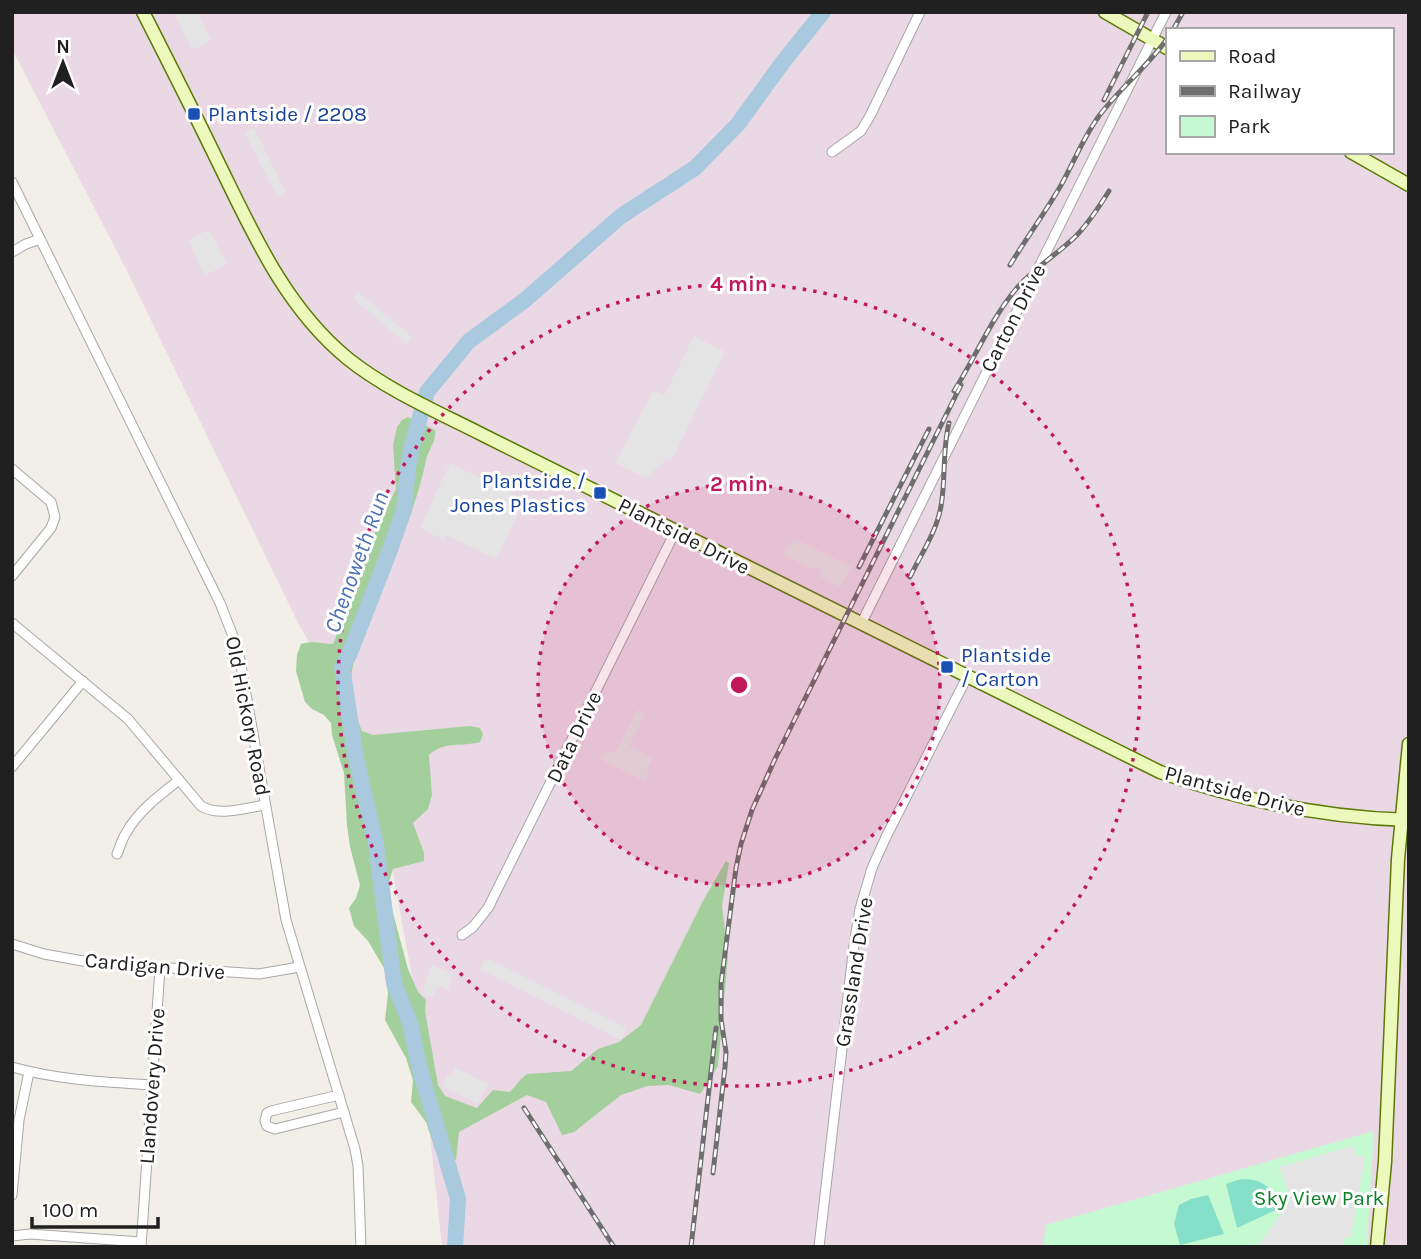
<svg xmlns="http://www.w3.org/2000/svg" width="1421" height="1259" font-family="Karla,sans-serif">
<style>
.industrial{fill:#ead9e4;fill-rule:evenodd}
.forest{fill:#a3cf9c}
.park{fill:#c5f9d1}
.pitch{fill:#86dfc9}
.parking{fill:#e4e4e4}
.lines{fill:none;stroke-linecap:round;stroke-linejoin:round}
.river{stroke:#a8c9de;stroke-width:16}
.street-casing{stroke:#a7a7a7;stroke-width:11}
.secondary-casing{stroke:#5b7906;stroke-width:15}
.street{stroke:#fff;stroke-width:9}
.secondary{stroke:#edf9bc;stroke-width:12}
.rail-casing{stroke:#6e6e6e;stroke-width:5}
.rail{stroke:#fff;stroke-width:2.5;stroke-dasharray:8;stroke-linecap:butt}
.ring{fill:none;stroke:#c2185b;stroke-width:3.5;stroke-dasharray:3.5 7}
.transit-dot{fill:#1a4fb4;stroke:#fff;stroke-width:2.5}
.labels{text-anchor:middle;stroke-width:6;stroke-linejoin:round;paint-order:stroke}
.transit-label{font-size:21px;fill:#164399;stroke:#fff;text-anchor:start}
.street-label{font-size:21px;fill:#202020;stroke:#fff}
.park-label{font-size:21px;fill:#0c8027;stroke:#fff}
.water-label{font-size:23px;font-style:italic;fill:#4c6fb0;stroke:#fff}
.centre{fill:#c2185b;stroke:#fff;stroke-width:3.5}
.ring-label{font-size:21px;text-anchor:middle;font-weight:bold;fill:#c2185b;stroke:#fff;stroke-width:6;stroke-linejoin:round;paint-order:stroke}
</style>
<rect width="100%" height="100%" fill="#f1efe7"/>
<path class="industrial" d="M12,12H1409V1247H442L415,993L369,743L299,625L127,271L12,49ZM1167,30H1391V152H1167Z"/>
<path class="forest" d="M408,417L435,430C437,440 428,450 426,460C417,506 397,548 379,592C367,620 352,652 351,684C350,700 356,715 362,731L372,735L470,726L480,728L483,734L480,742C462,747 443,741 429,755L432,795L428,809L413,823L424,853V861L393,869L389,882L390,902L408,969L418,992L426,1000L425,1011L438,1085L445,1096L477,1108L493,1090L510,1092L521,1079L527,1074L571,1071L598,1049L619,1042L641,1025L704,899L726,861L729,863L722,906L728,956L718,1066L700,1094L669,1085L648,1086L621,1095L574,1132L562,1135L546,1102L527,1095L459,1132L456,1160L436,1152L426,1122L411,1102L413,1080L406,1058L385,1020L388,994L384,968L368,941L354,926L349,908L356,898L360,885L350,847L347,825L344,773L332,735L331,723L324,715L312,709L305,702L296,671L297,655L301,644C313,640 321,644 333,644L336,637L337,625L347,595L355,582L361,562L396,489L393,445L397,427L402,420Z"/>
<path class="park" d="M1374,1131L1367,1247H1043L1046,1225Z"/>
<g class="pitch">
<path d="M1241,1179C1266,1179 1270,1188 1282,1207L1237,1228L1226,1184Z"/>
<path d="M1208,1195L1224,1234L1180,1245L1174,1224L1179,1205L1191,1199Z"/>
</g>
<g class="parking">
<path d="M174,12H197L211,40L192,50Z"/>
<path d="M254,128L286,193L278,198L245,133Z"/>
<path d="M209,230L227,263L205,276L188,240Z"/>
<path d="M358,292L412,337L406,344L353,298Z"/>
<path d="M694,336L725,352L672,459L668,458L646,478L615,463L653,391L664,396Z"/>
<path d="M450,463L519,497L516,503L522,507L496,559L447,535L444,540L420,528Z"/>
<path d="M796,539L852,567L840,587L818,576L821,569L816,567L814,570L783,555L788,546Z"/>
<path d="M638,709L645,713L629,746L653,758L646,771L649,773L645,782L601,760L606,750L615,753Z"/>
<path d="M486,958L626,1028L621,1040L480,969Z"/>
<path d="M431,965L453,974L448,990L437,986L434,996L429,997L422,995Z"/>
<path d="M455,1067L488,1084L478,1104L442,1086L447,1076L450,1077Z"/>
<path d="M1353,1146L1356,1155L1365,1157L1351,1237H1345L1342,1247H1257L1291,1200L1279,1167Z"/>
</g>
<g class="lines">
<path class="river" d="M455,1247L458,1199L419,1066L410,1023L394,983L376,844L356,758L342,667L349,655L388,555L404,510L408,467L412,446L427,392L469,341L525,300L621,216L695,168L738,124L783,62L823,12"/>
<defs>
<g id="street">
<path d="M832,152L861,131L870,116L920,12"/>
<path d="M12,182L220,603L238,649L286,920L355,1149L358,1166L361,1247"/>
<path d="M12,252L26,244L40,239"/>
<path d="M12,469L51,502L55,517L51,528L12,576"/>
<path d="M12,623L128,719L201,806C220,817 245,808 265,805"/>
<path d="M861,624L1166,12"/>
<path d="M12,767L83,681"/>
<path d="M117,854C120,847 122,839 126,833C138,811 160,795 179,780"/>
<path d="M462,935L473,927L488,908L675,532"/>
<path d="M12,944L44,954L83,961L125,965L259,974L299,967"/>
<path d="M12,1067C58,1080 105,1082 152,1085"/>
<path d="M339,1095L271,1111L267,1113L265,1121L267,1126L275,1129L344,1112"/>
<path d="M12,1195L19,1120L29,1072"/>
<path d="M12,1236L30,1234L141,1242"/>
<path d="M141,1247L160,968"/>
<path d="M819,1247L854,945L860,909L872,868L886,837L967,677"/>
</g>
<g id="secondary">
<path d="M143,12C168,61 193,110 217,160C252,231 284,306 347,358C388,391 438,412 485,436L1160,772C1240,800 1323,818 1409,820"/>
<path d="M1105,12L1167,48"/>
<path d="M1351,152L1409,185"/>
<path d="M1377,1247L1385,1162L1398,859L1409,744"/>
</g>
</defs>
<use href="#street" class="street-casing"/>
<use href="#secondary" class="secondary-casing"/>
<use href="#street" class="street"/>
<use href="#secondary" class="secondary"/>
<defs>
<g id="rail">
<path d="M1173,30L1183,12"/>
<path d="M1104,100L1148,12"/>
<path d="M1010,265C1026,239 1044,214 1060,187C1073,164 1083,138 1099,116C1120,88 1147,67 1167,39"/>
<path d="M954,391C975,358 991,319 1016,289C1034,268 1058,254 1077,235C1090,221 1099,207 1109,191"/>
<path d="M859,567L929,429"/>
<path d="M910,577C921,554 937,531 941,506C946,479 942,451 949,423"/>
<path d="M524,1108L614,1247"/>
<path d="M713,1173L725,1067L726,1052L721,1019V984L736,868L741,844L752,810L775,759L961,385"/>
<path d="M691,1247L716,1028"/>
</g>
</defs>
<use href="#rail" class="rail-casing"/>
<use href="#rail" class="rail"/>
</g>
<circle cx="739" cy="685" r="201" fill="#c2185b" fill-opacity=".12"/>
<g class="ring">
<circle cx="739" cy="685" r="201"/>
<circle cx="739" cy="685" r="401"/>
</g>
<g class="transit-dot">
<rect x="187" y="107" width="14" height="14" rx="3.5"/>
<rect x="593" y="486" width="14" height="14" rx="3.5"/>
<rect x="940" y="660" width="14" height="14" rx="3.5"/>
</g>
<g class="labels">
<g class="transit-label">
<text x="208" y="121">Plantside / 2208</text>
<text x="586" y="488" text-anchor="end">Plantside /<tspan x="586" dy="24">Jones Plastics</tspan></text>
<text x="961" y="662">Plantside<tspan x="961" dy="24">/ Carton</tspan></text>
</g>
<g class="street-label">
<text transform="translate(1013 318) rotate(-63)" y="7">Carton Drive</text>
<text transform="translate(684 536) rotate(27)" y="7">Plantside Drive</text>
<text transform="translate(248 716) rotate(79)" y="7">Old Hickory Road</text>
<text transform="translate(574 737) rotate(-64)" y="7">Data Drive</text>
<text transform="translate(1235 791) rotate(15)" y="7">Plantside Drive</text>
<text transform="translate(155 966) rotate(5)" y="7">Cardigan Drive</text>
<text transform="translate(854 972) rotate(-81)" y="7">Grassland Drive</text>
<text transform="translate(152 1086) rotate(-86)" y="7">Llandovery Drive</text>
</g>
<g class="park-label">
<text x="1319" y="1205">Sky View Park</text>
</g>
<g class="water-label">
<text transform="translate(356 562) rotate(-70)" y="8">Chenoweth Run</text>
</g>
</g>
<circle cx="739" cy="685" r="10" class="centre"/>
<g class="ring-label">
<text x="739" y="291">4 min</text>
<text x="739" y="491">2 min</text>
</g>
<rect width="1421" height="1259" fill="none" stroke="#202020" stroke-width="28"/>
<rect x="1166" y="28" width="228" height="126" fill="#ffffff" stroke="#a6a6a6" stroke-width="2"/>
<rect x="1180" y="51" width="35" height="10" fill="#edf9bc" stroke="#a6a6a6" stroke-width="2"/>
<text x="1228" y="63" font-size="21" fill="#202020">Road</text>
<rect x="1180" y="86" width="35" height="10" fill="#6e6e6e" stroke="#a6a6a6" stroke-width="2"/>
<text x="1228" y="98" font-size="21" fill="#202020">Railway</text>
<rect x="1180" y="116" width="35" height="21" fill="#c5f9d1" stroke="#a6a6a6" stroke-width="2"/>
<text x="1228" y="133" font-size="21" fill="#202020">Park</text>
<g transform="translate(63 63)" stroke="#ffffff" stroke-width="5" paint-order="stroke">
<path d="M0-5L12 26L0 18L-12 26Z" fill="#202020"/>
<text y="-10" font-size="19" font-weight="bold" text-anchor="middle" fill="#202020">N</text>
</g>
<path d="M32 1217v10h126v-10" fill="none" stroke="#202020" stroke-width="3.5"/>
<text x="42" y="1217" font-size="21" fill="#202020" stroke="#ffffff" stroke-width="5" paint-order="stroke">100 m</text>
</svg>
